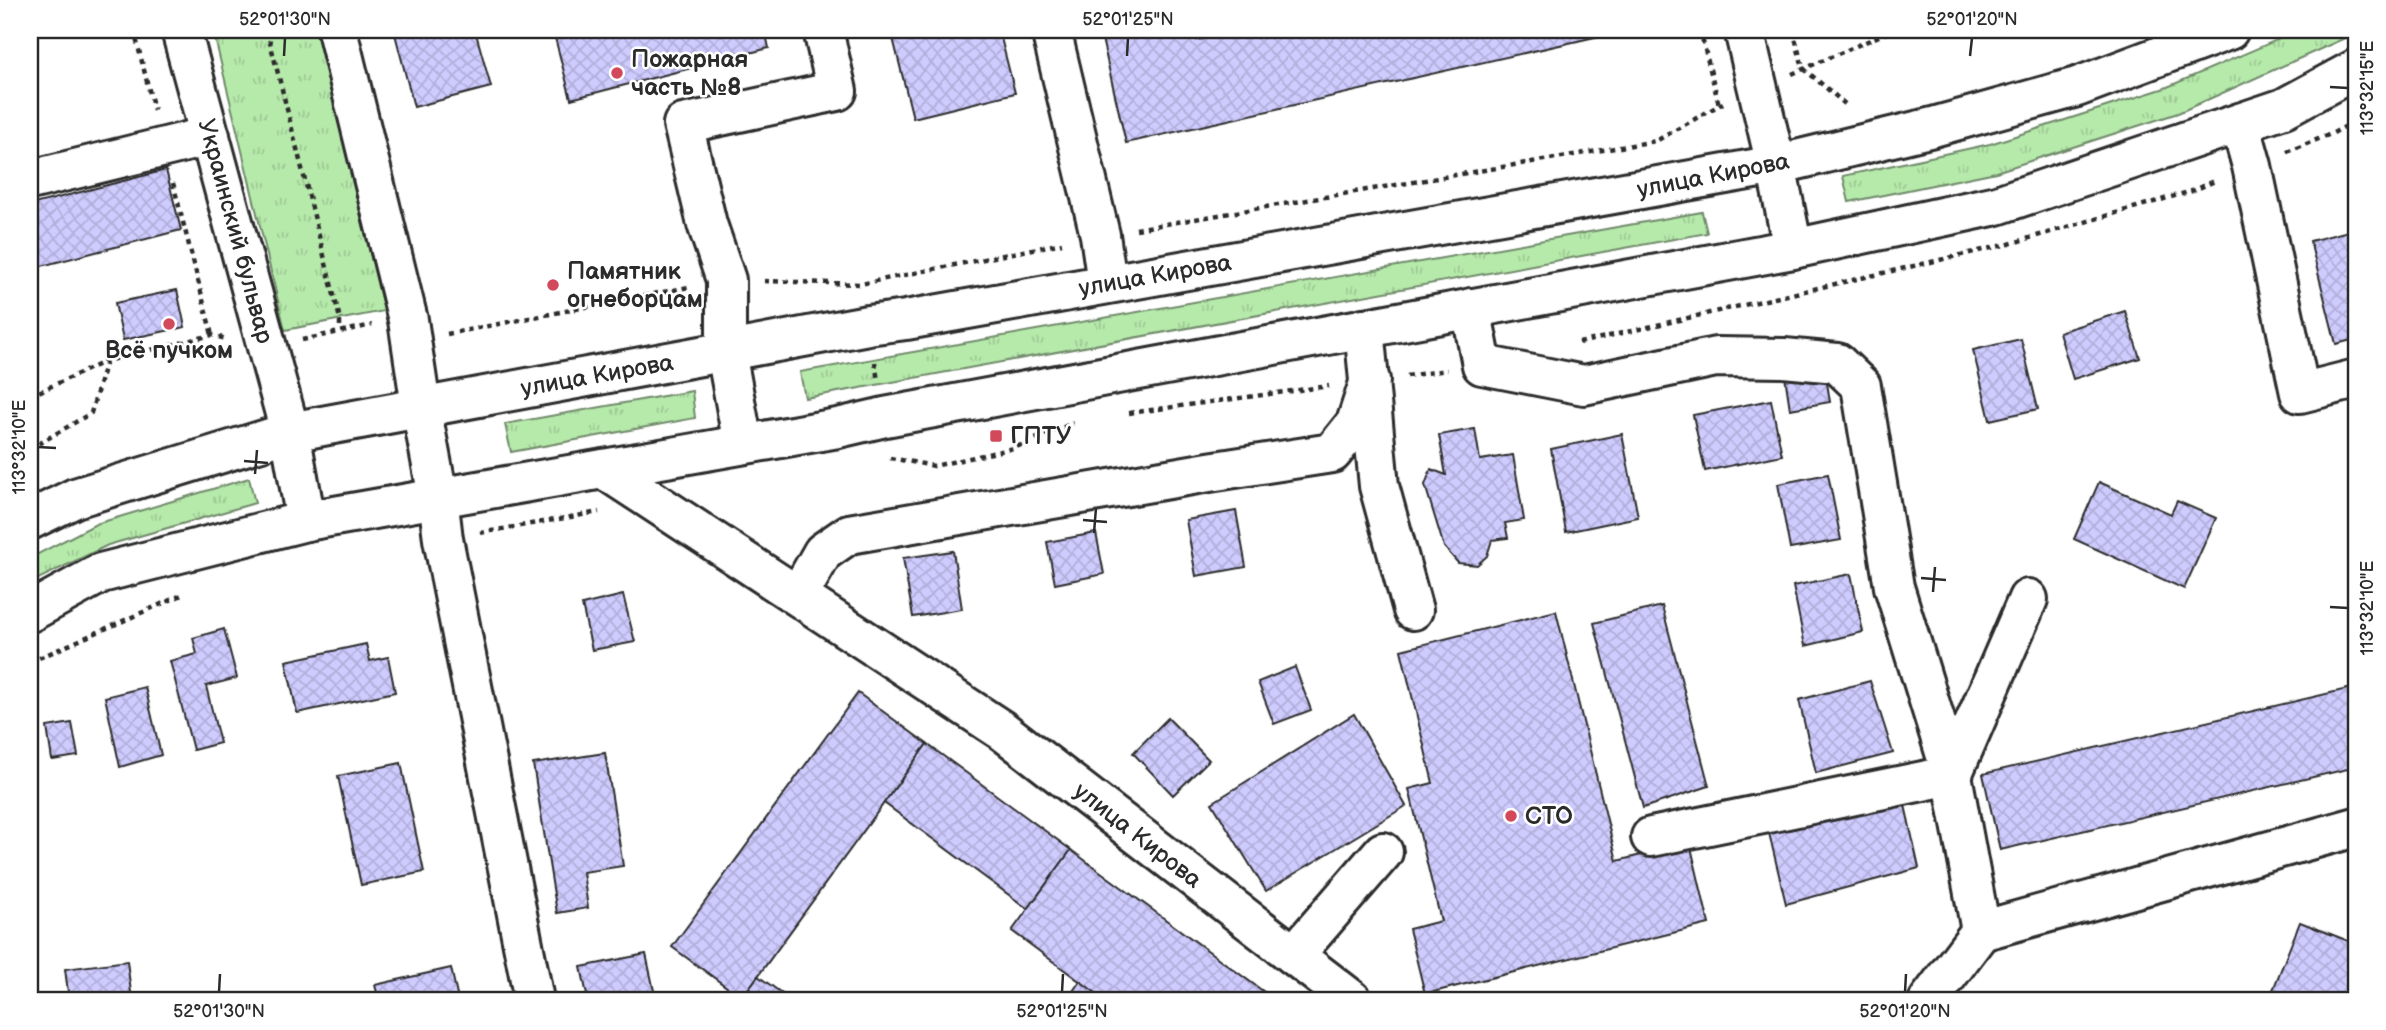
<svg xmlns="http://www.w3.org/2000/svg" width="2386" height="1030" font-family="'Balsamiq Sans',sans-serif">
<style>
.grass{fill:url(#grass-tufts);stroke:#708a6b;stroke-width:2}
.building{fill:url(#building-cross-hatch);stroke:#2b2b2b;stroke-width:2}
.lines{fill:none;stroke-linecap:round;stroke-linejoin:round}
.minor-casing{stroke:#2b2b2b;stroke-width:44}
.major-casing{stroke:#2b2b2b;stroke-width:44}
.path{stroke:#2b2b2b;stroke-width:4.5;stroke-dasharray:5 5;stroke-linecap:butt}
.minor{stroke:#fff;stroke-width:38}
.major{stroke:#fff;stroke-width:38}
.ticks{fill:none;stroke:#2b2b2b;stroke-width:2.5}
.poi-dot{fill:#d1495b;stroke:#fff;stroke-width:2.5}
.labels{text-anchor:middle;stroke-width:5;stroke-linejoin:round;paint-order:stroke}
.poi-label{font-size:24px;font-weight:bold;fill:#2b2b2b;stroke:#fff;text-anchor:start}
.street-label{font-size:24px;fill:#2b2b2b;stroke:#fff}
.neatline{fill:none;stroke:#2b2b2b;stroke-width:2.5}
.ticks-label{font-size:18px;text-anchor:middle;fill:#2b2b2b}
</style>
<defs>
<pattern id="grass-tufts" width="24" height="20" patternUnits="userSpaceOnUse" patternTransform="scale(1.75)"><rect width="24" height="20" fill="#b6eaab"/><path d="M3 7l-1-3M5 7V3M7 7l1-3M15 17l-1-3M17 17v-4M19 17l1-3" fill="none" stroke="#9dc993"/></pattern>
<pattern id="building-cross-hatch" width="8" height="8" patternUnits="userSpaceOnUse" patternTransform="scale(1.75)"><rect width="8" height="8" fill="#cecbfe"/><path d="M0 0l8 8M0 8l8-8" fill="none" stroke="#b1aeda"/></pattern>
</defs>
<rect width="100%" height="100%" fill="#fff"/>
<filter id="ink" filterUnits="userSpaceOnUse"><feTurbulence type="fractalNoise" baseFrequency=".0143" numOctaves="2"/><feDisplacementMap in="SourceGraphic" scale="14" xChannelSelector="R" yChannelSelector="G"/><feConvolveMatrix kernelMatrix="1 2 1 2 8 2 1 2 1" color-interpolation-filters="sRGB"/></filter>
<g filter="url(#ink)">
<g class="grass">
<path d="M213,30H316L384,311L285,330Z"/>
<path d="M2300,30H2356V33L2178,113L1996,172L1849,202L1843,176L1990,144L2165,88Z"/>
<path d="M1702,212L1707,233L805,398L800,372Z"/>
<path d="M692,391L695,418L511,452L505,424Z"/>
<path d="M249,478L255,503L108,545L30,583V558L96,524Z"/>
</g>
<g class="building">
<path d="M394,30H475L491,87L414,107Z"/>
<path d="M553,30H765L769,48L571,99Z"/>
<path d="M891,30H999L1015,93L913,118Z"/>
<path d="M1100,30H1195L1197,40L1242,30H1626L1126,143Z"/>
<path d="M166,170L181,230L30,269V205Z"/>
<path d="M2356,229V339L2336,344L2310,241Z"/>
<path d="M177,290L185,327L123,340L115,303Z"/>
<path d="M2125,311L2140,358L2073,379L2059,332Z"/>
<path d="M2021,339L2038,409L1990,420L1973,350Z"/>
<path d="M1825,370L1830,402L1790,409L1785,376Z"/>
<path d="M1771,400L1782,455L1705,471L1693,415Z"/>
<path d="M1475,429L1480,460L1513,455L1524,520L1505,523L1508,538L1492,540L1487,556L1477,565L1458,563L1444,547L1425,485L1431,469L1446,475L1439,435Z"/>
<path d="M1622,434L1638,517L1566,532L1551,449Z"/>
<path d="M1828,474L1841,540L1790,549L1778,484Z"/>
<path d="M2099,482L2171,514L2177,501L2216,518L2184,589L2074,539Z"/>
<path d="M1236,511L1246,567L1196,576L1186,520Z"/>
<path d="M1096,533L1104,574L1055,584L1047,542Z"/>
<path d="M953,551L962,609L913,617L903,558Z"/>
<path d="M1851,574L1863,632L1805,646L1793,586Z"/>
<path d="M623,595L635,642L592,650L582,605Z"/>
<path d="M1662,606L1709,786L1643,808L1594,623Z"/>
<path d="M1556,611L1617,861L1690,843L1709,924L1425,994L1409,929L1441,921L1409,789L1433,783L1401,650Z"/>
<path d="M224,629L237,678L206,686L220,743L193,750L170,661L197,654L193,638Z"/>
<path d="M366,644L370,661L388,657L395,692L297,713L286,661Z"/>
<path d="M1295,667L1311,710L1274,724L1258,682Z"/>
<path d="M1870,681L1893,753L1816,773L1799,700Z"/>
<path d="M145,687L161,755L120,767L105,697Z"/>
<path d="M2356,687V767L2000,850L1983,774Z"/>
<path d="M858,693L927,744L742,998L672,947Z"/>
<path d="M1354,714L1406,806L1266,891L1212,803Z"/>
<path d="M1168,718L1209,760L1173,795L1133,753Z"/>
<path d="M72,723L78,756L52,760L47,727Z"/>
<path d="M927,744L1071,850L1028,909L884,803Z"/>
<path d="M605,753L623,866L583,872L588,908L557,913L533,764Z"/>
<path d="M401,763L424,872L361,885L338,776Z"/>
<path d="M1903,796L1919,868L1786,904L1769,833Z"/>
<path d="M1071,850L1275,1000H1105L1012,931Z"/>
<path d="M2300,922L2356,944V1000H2269Z"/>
<path d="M646,954L656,1000H588L581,967Z"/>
<path d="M127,961L132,1000H69L65,969Z"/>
<path d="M451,968L458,1000H379L375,985Z"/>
<path d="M758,976L791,1000H740Z"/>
<path d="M1080,981L1105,1000H1067Z"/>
</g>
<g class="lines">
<defs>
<g id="minor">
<path d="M181,30L290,432"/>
<path d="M337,30L408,320L421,407"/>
<path d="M1051,30L1100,235L1107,283"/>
<path d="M1744,30L1776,165L1793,249"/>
<path d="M2240,123L2252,166L2300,393L2356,379"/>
<path d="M30,180L210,136"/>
<path d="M1471,308L1482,365L1584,385L1716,357L1784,358L1837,363L1861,386L1894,587L1952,775L1981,931L1929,1000"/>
<path d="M1364,328L1379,486L1413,610"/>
<path d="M743,444L726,352V280L707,224L683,124L837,91L823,30"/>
<path d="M604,469L1003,731L1352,1000"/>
<path d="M438,497L443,539L534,1000"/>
<path d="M798,596L823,552L849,534L1209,472L1332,453L1356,423L1370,380"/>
<path d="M1952,775L2028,599"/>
<path d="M1651,837L1952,775"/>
<path d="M1981,931L2356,827"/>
<path d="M1294,955L1383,852"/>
</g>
<g id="major">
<path d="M421,407L438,497"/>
<path d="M290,432L306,521"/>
<path d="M30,520L75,498L290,432L868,325L906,320L1776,165L1933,127L2077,87L2229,30"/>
<path d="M30,612L101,573L306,521L838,428L885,417L1793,249L1997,205L2284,108L2356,69"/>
</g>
</defs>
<use href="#minor" class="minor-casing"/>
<use href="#major" class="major-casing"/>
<g class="path">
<path d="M134,30L154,110"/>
<path d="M267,30L340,319V331"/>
<path d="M1700,30L1719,105"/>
<path d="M1793,30L1803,68L1845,104"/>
<path d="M1792,74L1893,30"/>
<path d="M2287,152L2333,133L2356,121"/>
<path d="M173,183L212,335"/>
<path d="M1136,229L1656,141L1723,103"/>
<path d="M764,281L861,284L1062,243"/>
<path d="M447,334L689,287"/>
<path d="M302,340L372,325"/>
<path d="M1579,343L2009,244L2192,191L2217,180"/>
<path d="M875,362L878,381"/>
<path d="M1407,376L1447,370"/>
<path d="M30,396L106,361L212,335L226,339"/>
<path d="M1129,413L1329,386"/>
<path d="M30,449L91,413L106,361"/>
<path d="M890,458L934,466L1014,448L1073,423"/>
<path d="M480,533L599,512"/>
<path d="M30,662L184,594"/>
</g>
<use href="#minor" class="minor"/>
<use href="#major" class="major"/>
</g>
</g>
<path class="ticks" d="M284,56L285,38M1127,56L1128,38M1970,56L1972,38M2330,87L2348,88M38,447L56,448M244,461L268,463M255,474L257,450M1083,520L1107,522M1094,533L1096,508M1921,578L1946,580M1933,592L1935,567M2330,607L2348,608M219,992L220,974M1062,992L1063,974M1905,992L1906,974"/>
<g class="poi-dot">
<circle cx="617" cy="73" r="7"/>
<circle cx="553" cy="285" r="7"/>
<circle cx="169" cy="324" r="7"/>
<rect x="989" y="429" width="14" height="14" rx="3.5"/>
<circle cx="1511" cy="816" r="7"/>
</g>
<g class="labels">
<g class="poi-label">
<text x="631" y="67">Пожарная<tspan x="631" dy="28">часть №8</tspan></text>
<text x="567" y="279">Памятник<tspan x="567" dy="28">огнеборцам</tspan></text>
<text x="169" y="358" text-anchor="middle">Всё пучком</text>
<text x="1010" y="444">ГПТУ</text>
<text x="1525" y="824">СТО</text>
</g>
<g class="street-label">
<text transform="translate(1713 175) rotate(-11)" y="8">улица Кирова</text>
<text transform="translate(236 231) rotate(75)" y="8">Украинский бульвар</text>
<text transform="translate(1155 275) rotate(-10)" y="8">улица Кирова</text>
<text transform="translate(597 375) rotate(-10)" y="8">улица Кирова</text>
<text transform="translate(1138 835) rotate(38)" y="8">улица Кирова</text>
</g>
</g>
<rect width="2386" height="1030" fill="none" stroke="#fff" stroke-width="77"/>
<rect x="38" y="38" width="2310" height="954" class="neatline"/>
<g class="ticks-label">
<text x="285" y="25">52°01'30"N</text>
<text x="1128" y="25">52°01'25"N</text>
<text x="1972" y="25">52°01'20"N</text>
<text transform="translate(2367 88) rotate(-90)" y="6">113°32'15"E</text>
<text transform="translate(19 447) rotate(-90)" y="6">113°32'10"E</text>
<text transform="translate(2367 608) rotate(-90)" y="6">113°32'10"E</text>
<text x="219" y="1017">52°01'30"N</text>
<text x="1062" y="1017">52°01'25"N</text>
<text x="1905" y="1017">52°01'20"N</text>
</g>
</svg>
